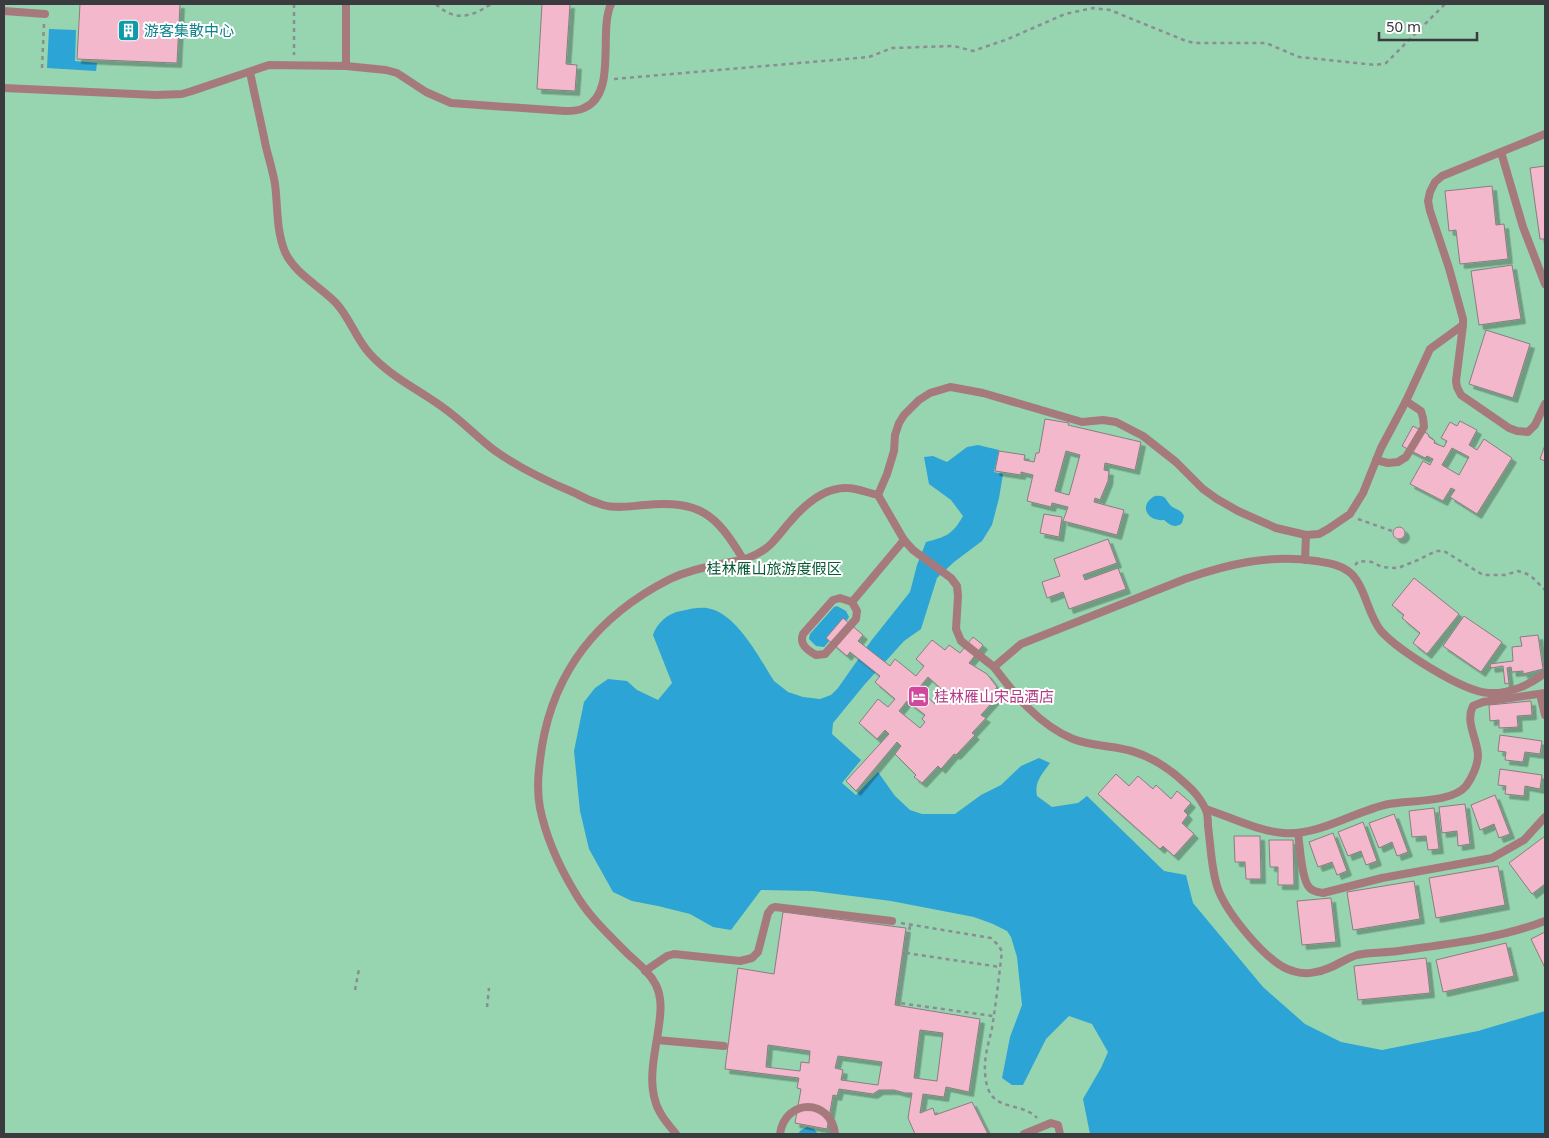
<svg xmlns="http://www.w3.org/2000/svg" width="1549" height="1138" font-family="'Noto Sans','Noto Sans SC',sans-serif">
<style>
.green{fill:#97d4b0}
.water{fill:#2ca4d5}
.building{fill:#f4b8cc;stroke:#897d81;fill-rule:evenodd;filter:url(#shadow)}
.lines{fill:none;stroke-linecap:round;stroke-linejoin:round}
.path{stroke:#8a8d94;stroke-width:2.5;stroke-dasharray:4 4;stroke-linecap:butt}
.service{stroke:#a67a7d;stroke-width:8}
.labels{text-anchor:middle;stroke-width:4;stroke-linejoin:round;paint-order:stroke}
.culture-label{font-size:15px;fill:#0d838f;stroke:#fff;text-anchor:start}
.park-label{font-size:15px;fill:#075835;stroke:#fff}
.hotel-label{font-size:15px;fill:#b23c85;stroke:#fff;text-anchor:start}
</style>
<defs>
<filter id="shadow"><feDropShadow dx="4.5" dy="4.5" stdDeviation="0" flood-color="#0004"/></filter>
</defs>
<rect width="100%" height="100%" fill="#dce0eb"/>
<rect class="green" x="4" y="4" width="1541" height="1130"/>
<g class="water">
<path d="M49,29L76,30L75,61L97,63L96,71L47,68Z"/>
<path d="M978,445L999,450L994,472L1003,474L999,498L992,525L982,541L954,562L937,578L921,629L904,641L865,684L833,723L832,734L861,760L842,783L856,795L878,772L895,796L910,810L922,814H955L981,795L1001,785L1021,766L1039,758L1050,763C1042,774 1034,782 1037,796L1052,807L1078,803L1087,796L1164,871L1186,875L1193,903L1263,987L1305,1024L1341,1042L1382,1050L1478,1031L1545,1011V1134H1090L1083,1099L1101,1068L1108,1052L1092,1024L1069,1016L1046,1039L1023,1085H1012L1002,1078L1010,1037L1022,1005L1017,957L1011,937L1007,931L993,924L974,917L891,901L813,891L761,890L731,930L713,927L690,914L658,906L632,901L613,892L589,849L580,811L574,751L584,702L595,688L608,679L627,681L637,690L658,700L672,683L653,635C657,623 668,613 681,611C690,609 702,606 711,609C738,616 760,659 774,681L788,692L803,697L820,699L831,695L838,688L871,641L910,592L917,565L926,542C946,537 953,534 963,516L951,500L929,484L924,457L933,456L947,462L967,447Z"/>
<path d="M1155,496C1167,495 1165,500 1171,506C1176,510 1181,509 1184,516L1182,523C1175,529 1170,525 1164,520C1147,522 1138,505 1155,496Z"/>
<path d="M837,606L846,611L849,617L847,620L824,647L816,646L809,639L810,634L834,607Z"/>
<path d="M807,1127L814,1129L818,1134H798L801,1130Z"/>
</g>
<g class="building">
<path d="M80,4H180L177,63L77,59Z"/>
<path d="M542,4H570L566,64L577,65L575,91L537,89Z"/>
<path d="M1545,166V239H1540L1530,168Z"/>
<path d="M1492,186L1496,225L1504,224L1508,259L1460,264L1456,230L1449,231L1445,191Z"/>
<path d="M1512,265L1521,319L1479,325L1471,271Z"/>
<path d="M1486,330L1530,344L1513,398L1469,384Z"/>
<path d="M1045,419L1069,423L1068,425L1141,442L1135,470L1105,463L1104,470L1109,471L1108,481L1100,500L1095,498L1094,502L1124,510L1117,535L1063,521L1068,507L1052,503L1051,507L1027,501L1033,475L1021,472V475L995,471L999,451L1025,455L1024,460L1034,462L1036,453H1039ZM1066,451L1080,455L1069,495L1055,491Z"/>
<path d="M1460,421L1477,430L1469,445L1477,450L1484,439L1512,458L1477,514L1450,497L1455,490L1451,488L1443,501L1410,484L1423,461L1430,465L1433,459L1427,456L1425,458L1402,446L1413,426L1428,434L1429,437L1435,441L1434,443L1444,447L1447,441L1441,438L1450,422L1457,426ZM1452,448L1469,457L1459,475L1442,465Z"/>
<path d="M1545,445V461L1540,459Z"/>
<path d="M1044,514L1062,517L1059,537L1040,533Z"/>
<circle cx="1399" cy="533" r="6"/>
<path d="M1108,539L1117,563L1083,575L1085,580L1118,568L1126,589L1069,609L1063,592L1047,598L1042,582L1060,576L1054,559Z"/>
<path d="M1414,578L1459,614L1427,654L1413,643L1420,633L1402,618L1404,615L1392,605Z"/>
<path d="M1464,616L1502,642L1481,672L1443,646Z"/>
<path d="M843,618L863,635L858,641L890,666L895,659L916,676L924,666L916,659L932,640L945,650L949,645L960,653L973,637L983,645L969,663L987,674L997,687L992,693L997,697L981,715L986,718L972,733L975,735L956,755L954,754L941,769L938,766L922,783L914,777L916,775L895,754L901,746L897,742L856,791L846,781L889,734L885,730L877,739L859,723L878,699L888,707L895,699L875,682L880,676L850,652L847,656L826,638ZM928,677L948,695L944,700L940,697L935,704L918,689ZM907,701L925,715L922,719L925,722L920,728L899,711Z"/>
<path d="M1538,635L1543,669L1523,674V671L1512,672L1511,667L1507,668L1509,683L1505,684L1503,666L1491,668L1490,664L1513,661L1512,647L1522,646L1520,637Z"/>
<path d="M1531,701L1532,715L1517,716L1518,727L1499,728V720L1490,721L1489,705Z"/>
<path d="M1500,735L1542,741L1540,754L1525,752L1523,762L1505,760L1506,752L1498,751Z"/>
<path d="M1500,769L1542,775L1540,789L1525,786L1524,796L1505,794L1506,786L1498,785Z"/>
<path d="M1116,774L1129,786L1138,776L1153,789L1156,785L1171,799L1177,791L1191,803L1184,811L1188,815L1182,823L1194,834L1174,856L1163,846L1160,849L1098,794Z"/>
<path d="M1495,795L1510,834L1499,838L1494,824L1480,830L1471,805Z"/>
<path d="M1465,804L1470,844L1458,846L1457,831L1442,833L1439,807Z"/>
<path d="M1434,808L1439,849L1428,850L1426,836L1412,837L1409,811Z"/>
<path d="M1394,814L1408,852L1397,856L1392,842L1379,848L1369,823Z"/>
<path d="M1363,822L1377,861L1366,865L1361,851L1348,856L1338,832Z"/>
<path d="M1333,833L1347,871L1337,875L1332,862L1318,867L1309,842Z"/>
<path d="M1234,836H1260L1261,879H1246L1245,862H1235Z"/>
<path d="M1545,836V884L1532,894L1509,863Z"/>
<path d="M1269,840H1293L1294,885H1278V867H1270Z"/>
<path d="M1498,866L1505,905L1436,918L1429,878Z"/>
<path d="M1414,881L1420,919L1353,930L1347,892Z"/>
<path d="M1331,898L1336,942L1302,945L1297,901Z"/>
<path d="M783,912L906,928L895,1005L980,1019L969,1092L946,1087L944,1097L923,1094L920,1113L933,1108L935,1115L972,1102L988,1134H915L908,1118L912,1093H905L894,1090H879L873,1094L839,1089L837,1096L833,1095L827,1129L795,1123L801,1089L797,1088L799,1078L725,1069L738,968L774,974ZM920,1030L943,1033L937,1081L914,1078ZM768,1045L810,1051L809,1063L801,1062L800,1071L766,1067ZM838,1056L882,1062L878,1085L841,1080L843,1070L835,1068Z"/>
<path d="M1545,932V968L1531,939Z"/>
<path d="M1506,943L1514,976L1443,992L1436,960Z"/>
<path d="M1426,958L1430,993L1358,1000L1354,966Z"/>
</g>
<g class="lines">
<g class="path">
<path d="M294,4V55"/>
<path d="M436,4C454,22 472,17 491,4"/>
<path d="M42,68L44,24"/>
<path d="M614,79L869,57L892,48L954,46L973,51L1008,39L1065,14L1093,8L1110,10L1186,41L1195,43H1266L1299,57L1376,65L1386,63L1445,4"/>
<path d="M1358,519L1392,531"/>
<path d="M1355,565L1359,561L1372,562L1382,567L1398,568L1418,560L1436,551H1444L1483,575H1505L1518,571L1527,574L1533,578L1545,590"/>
<path d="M901,923L991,938L997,944L1002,951C999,977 996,1003 992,1028C989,1042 984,1057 985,1071C985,1078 987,1090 992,1096C1003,1109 1026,1105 1037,1118"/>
<path d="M910,926L899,1003L993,1016"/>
<path d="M906,953L1000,967"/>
<path d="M355,990L359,969"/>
<path d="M487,1007L489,988"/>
</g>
<g class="service">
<path d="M346,4V66"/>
<path d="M4,11L45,14"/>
<path d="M250,72C255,97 261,122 266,147C269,159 273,172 275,184C278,207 276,230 285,252C295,274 320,286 336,303C350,318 356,339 370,354C390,376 417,389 441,406C460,419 476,436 494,450C519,468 546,481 575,493C584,498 593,502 603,505C617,509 631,506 645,505C700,500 716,514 743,559"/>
<path d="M4,88L156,95L182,94L192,91L269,65L346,66L386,70L397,73L426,92L451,103L565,111C572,111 578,111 584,108C618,94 598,32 611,4"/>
<path d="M1501,152L1523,227L1545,284"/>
<path d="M1463,325L1456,381L1457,387L1461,395L1509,428L1517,431L1528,432L1535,425L1545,404"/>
<path d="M1376,460L1388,463L1398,462L1406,457L1424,427L1423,418L1421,411L1406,401"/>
<path d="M878,495L887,474L894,451L895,435L899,423L904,415L919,400L930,393L950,387L956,388L983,393L1082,422L1103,420L1116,422L1143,436L1176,462L1203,489L1217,499L1238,511L1276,528L1306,535L1319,534L1328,529L1350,514L1363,493L1381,448L1406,401L1430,349L1463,325V319L1449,268L1430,211L1428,201L1430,192L1435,182L1442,176L1545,134"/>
<path d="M1305,560L1306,535"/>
<path d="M852,602L857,611L856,619L825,654L816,655C807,650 799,644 803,634L833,600L840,598L852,602L904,540"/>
<path d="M994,667C1015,695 1039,725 1073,739C1088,745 1103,745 1118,748C1144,752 1167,766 1186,784C1193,790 1201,800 1205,808C1208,813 1208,821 1208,826C1211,848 1211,869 1218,889C1227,913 1268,965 1293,971C1304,975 1318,973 1329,968C1339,964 1347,958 1357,955C1370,952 1384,953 1398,951C1447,944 1498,939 1545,921"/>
<path d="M1540,694L1545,715"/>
<path d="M1206,809C1230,817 1258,831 1283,833C1320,836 1354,811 1389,804C1409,800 1452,803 1466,786C1472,778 1478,765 1478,755C1477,738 1465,722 1473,706L1483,702L1545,693"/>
<path d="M1298,833C1300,847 1301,872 1307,884C1310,891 1317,892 1323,893L1382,878L1492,858L1524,840L1545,817"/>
<path d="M645,971L667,956L674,954L740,961L752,958L758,952L768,913L772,908L775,907L892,921"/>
<path d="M657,1040L724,1046"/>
<path d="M676,1134C668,1124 658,1113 655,1100C648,1077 656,1049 659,1025C661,1011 662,998 656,985C650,973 639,964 629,955C609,935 588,916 574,891C559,866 546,837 540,808C536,788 539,766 542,746C555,668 601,614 670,579C687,571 704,567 722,564C730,562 740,561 748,558C756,555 765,550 771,544C777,538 783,530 788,524C803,506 823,487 847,488C857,488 868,493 878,495L904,540L913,550L951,578L957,586L958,596L956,629L961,641L994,667L1021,644L1185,579C1228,564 1270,554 1316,561C1327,563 1339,564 1348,571C1365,583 1367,614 1381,631C1398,650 1463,692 1489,693C1509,694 1530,685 1545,673"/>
<path d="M780,1134C785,1098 831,1098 835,1134"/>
<path d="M1024,1134L1051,1123L1058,1125L1060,1134"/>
</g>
</g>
<defs>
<symbol id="building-square" viewBox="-11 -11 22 22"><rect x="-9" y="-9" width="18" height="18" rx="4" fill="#0f9aa8" stroke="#fff"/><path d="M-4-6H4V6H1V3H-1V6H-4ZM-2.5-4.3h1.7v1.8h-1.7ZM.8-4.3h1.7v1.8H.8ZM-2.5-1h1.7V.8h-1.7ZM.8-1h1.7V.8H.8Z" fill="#fff"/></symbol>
<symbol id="hotel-square" viewBox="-11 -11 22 22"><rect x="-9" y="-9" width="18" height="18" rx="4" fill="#d1479c" stroke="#fff"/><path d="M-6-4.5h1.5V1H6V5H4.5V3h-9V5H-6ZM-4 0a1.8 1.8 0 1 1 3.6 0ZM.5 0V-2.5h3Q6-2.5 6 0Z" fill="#fff"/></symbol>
</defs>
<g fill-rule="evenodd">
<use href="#building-square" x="116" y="18" width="25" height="25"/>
<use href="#hotel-square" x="906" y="684" width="25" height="25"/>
</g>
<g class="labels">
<g class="culture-label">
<text x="144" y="36">游客集散中心</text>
</g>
<g class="park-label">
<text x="774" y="574">桂林雁山旅游度假区</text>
</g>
<g class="hotel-label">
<text x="934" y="702">桂林雁山宋品酒店</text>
</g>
</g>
<rect width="1549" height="1138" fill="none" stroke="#393b3f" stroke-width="10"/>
<path d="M1379 32v8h98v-8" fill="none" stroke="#393b3f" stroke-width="2.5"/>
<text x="1386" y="32" font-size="15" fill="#393b3f" stroke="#ffffff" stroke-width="4" paint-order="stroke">50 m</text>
</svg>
